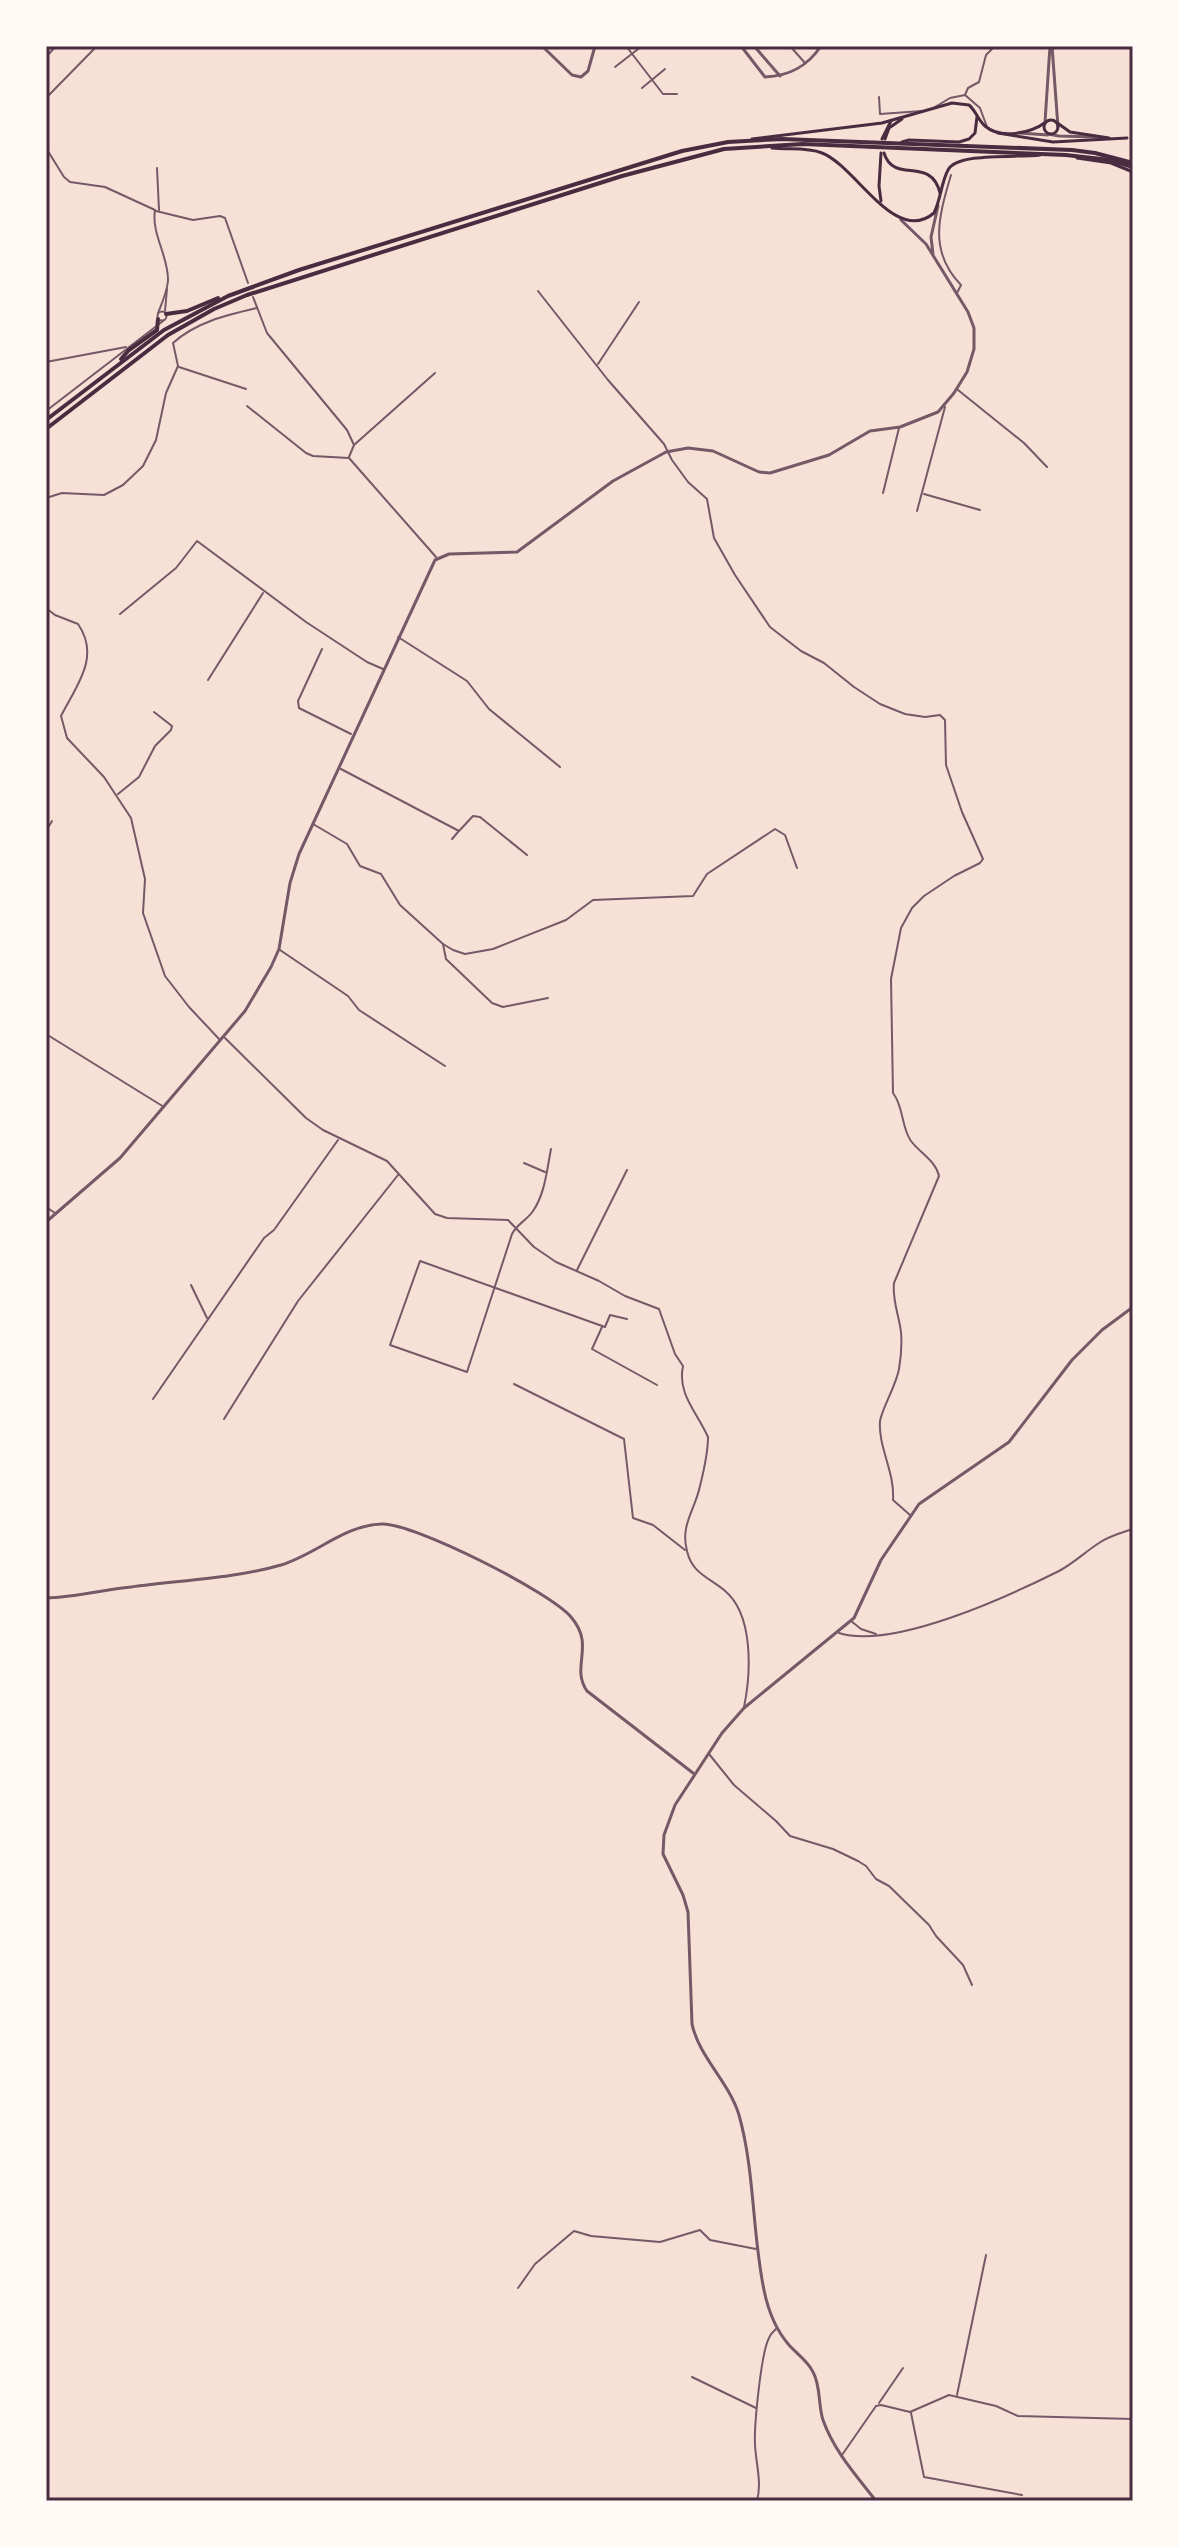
<svg xmlns="http://www.w3.org/2000/svg" width="1179" height="2547" font-family="'Golos Text',sans-serif">
<style>
.lines{fill:none;stroke-linecap:round;stroke-linejoin:round}
.minor{stroke:#755966;stroke-width:2}
.tertiary{stroke:#755966;stroke-width:3}
.secondary{stroke:#4a2c40;stroke-width:3}
.primary{stroke:#4a2c40;stroke-width:4}
.neatline{fill:none;stroke:#4a2c40;stroke-width:3}
</style>
<rect width="100%" height="100%" fill="#f7e1d7"/>
<g class="lines">
<g class="minor">
<path d="M626,46L663,94H677"/>
<path d="M790,46L805,63"/>
<path d="M46,57L56,46"/>
<path d="M615,67L642,46"/>
<path d="M642,88L665,69"/>
<path d="M965,95L968,88L979,82L986,55L995,46"/>
<path d="M879,97L880,114L922,111"/>
<path d="M46,98L97,46"/>
<path d="M935,107L950,98L965,95L980,108L987,127"/>
<path d="M46,148L64,177L70,182L105,187L155,210C151,234 169,257 168,281C167,292 162,303 158,313"/>
<path d="M157,168L159,210"/>
<path d="M951,175C939,216 928,251 961,285L957,293"/>
<path d="M156,211L193,220L220,216L225,218L248,283"/>
<path d="M538,291L608,380L664,444L672,460L688,482L707,499L714,538L735,575L770,627L801,651L824,663L854,687L880,704L905,714L925,717L940,715L945,720L946,765L962,812L983,859L980,863L954,876L924,896L912,908L901,928L891,979L893,1093C904,1107 901,1127 911,1141C920,1153 936,1161 939,1176L894,1283C892,1300 899,1315 901,1332C902,1343 901,1357 899,1369C896,1386 882,1408 880,1421C878,1447 895,1472 893,1500L910,1515"/>
<path d="M253,297L267,333L347,430L354,445"/>
<path d="M165,311L167,289"/>
<circle cx="162" cy="316" r="4.5"/>
<path d="M46,362L126,347"/>
<path d="M598,364L639,302"/>
<path d="M179,367L246,389"/>
<path d="M958,390L1024,443L1047,467"/>
<path d="M247,406L306,453L313,456L349,458L436,557"/>
<path d="M46,411L163,321"/>
<path d="M349,457L354,445L435,373"/>
<path d="M883,493L899,428"/>
<path d="M924,494L980,510"/>
<path d="M46,498L62,493L104,495L123,485L143,466L156,440L166,393L178,366L173,343C196,322 227,315 257,308"/>
<path d="M917,511L945,407"/>
<path d="M46,608L55,615L78,624C101,657 76,686 61,716L67,738L104,777L131,818L145,879L143,913L165,976L189,1007L220,1040"/>
<path d="M120,614L176,568L197,541L306,622L367,662L383,669"/>
<path d="M398,637L467,681L489,709L560,767"/>
<path d="M322,649L298,701L299,708L351,734"/>
<path d="M208,680L263,593"/>
<path d="M339,768L459,831L473,816L480,817L527,855"/>
<path d="M118,794L139,777L155,746L171,730L172,726L154,712"/>
<path d="M313,824L347,844L360,866L381,874L400,905L443,944L446,959L492,1003L503,1007L548,998"/>
<path d="M46,831L52,821"/>
<path d="M452,839L458,832"/>
<path d="M46,905V909"/>
<path d="M443,944L453,950L465,954L493,949L566,920L593,900L693,896L707,874L775,829L785,835L797,868"/>
<path d="M280,950L348,996L359,1010L445,1066"/>
<path d="M46,1034L164,1107"/>
<path d="M225,1038L306,1118L323,1130L387,1161L435,1214L447,1218L508,1220L534,1247L556,1262L599,1281L625,1296L659,1309L675,1354L683,1366C677,1394 697,1412 708,1437C708,1453 704,1470 700,1486C695,1510 680,1525 687,1551C692,1573 708,1577 724,1590C754,1614 751,1673 744,1707"/>
<path d="M551,1149C547,1169 545,1194 533,1211C527,1220 517,1224 512,1234L467,1372L390,1345L420,1261L605,1327L610,1315L627,1319"/>
<path d="M524,1163L545,1172"/>
<path d="M46,1207L55,1213"/>
<path d="M577,1270L627,1170"/>
<path d="M191,1285L207,1318"/>
<path d="M602,1327L592,1349L657,1385"/>
<path d="M514,1384L624,1439L633,1518L653,1525L685,1550"/>
<path d="M153,1399L264,1238L274,1230L338,1140"/>
<path d="M224,1419L298,1301L398,1175"/>
<path d="M851,1621L861,1629L876,1634"/>
<path d="M839,1633C893,1650 1009,1596 1059,1571C1074,1563 1085,1552 1099,1543C1109,1536 1121,1533 1133,1529"/>
<path d="M709,1754L734,1785L776,1821L790,1836L833,1849L858,1861L866,1866L876,1879L889,1886L929,1925L936,1936L963,1965L972,1985"/>
<path d="M518,2288L535,2264L574,2231L591,2236L660,2242L700,2230L710,2240L756,2249"/>
<path d="M692,2377L756,2408"/>
<path d="M957,2395L986,2255"/>
<path d="M879,2403L903,2368"/>
<path d="M911,2413L924,2477L1022,2495"/>
<path d="M842,2455L876,2406L881,2405L910,2412L949,2395L996,2406L1018,2416L1133,2419"/>
<path d="M757,2501C762,2482 756,2464 755,2445C754,2426 761,2353 769,2338C771,2333 773,2332 777,2328"/>
</g>
<g class="tertiary">
<path d="M542,46L572,75L581,77L588,71L595,46"/>
<path d="M741,46L765,77C789,76 807,67 821,46"/>
<path d="M754,46L780,76"/>
<path d="M1052,46L1058,127"/>
<path d="M1045,122L1050,46"/>
<path d="M1020,133L1048,135"/>
<path d="M1048,134L1059,136L1096,137"/>
<path d="M933,254L931,237L938,206"/>
<path d="M46,1222L120,1158L245,1011L271,967L279,949L290,883L299,854L435,560L449,554L517,552L613,481L666,452L688,448L713,451L759,472L770,473L829,455L870,431L900,427L938,412L954,393L967,372L974,349V328L968,312L926,244L901,220"/>
<path d="M46,1598C75,1597 102,1590 131,1587C181,1580 232,1579 281,1565C317,1554 344,1525 382,1524C414,1523 550,1592 571,1617C596,1646 570,1666 587,1691L693,1773"/>
<path d="M876,2501C856,2475 834,2451 823,2420C818,2405 821,2386 813,2372C808,2361 797,2354 789,2345C776,2330 768,2310 764,2290C752,2233 755,2172 739,2115C729,2082 699,2057 692,2024L688,1912L683,1895L663,1854L664,1835L675,1805L722,1733L744,1708L854,1618L881,1560L919,1504L1009,1442L1072,1360L1102,1330L1133,1307"/>
</g>
<g class="secondary">
<circle cx="1051" cy="127" r="7"/>
<path d="M1056,122L1070,132L1109,138"/>
<path d="M998,133L1053,142L1127,138"/>
<path d="M752,139L882,123L952,103L969,105C976,111 978,120 985,126C1001,140 1031,133 1046,122"/>
<path d="M882,139L891,121"/>
<path d="M885,139L889,128L902,119"/>
<path d="M902,142L909,140L959,142L969,139L975,133L977,117"/>
<path d="M772,148C788,150 807,147 822,153C856,166 895,246 934,213C941,199 941,183 948,170C957,152 1019,158 1040,155"/>
<path d="M884,153C894,185 931,155 940,193"/>
<path d="M1077,158L1111,163L1133,172"/>
<path d="M881,201L879,186L881,153"/>
</g>
<g class="primary">
<path d="M166,314L187,311L218,298"/>
<path d="M121,359L129,350L157,330L158,319"/>
<path d="M46,420L164,330L228,296L299,270L682,151L728,142L782,139L1072,150L1095,153L1133,163"/>
<path d="M46,429L168,335L214,309L247,295L622,176L724,149L803,144L1066,155L1110,160L1133,167"/>
</g>
</g>
<rect width="1179" height="2547" fill="none" stroke="#fffaf5" stroke-width="96"/>
<rect x="48" y="48" width="1083" height="2451" class="neatline"/>
</svg>
